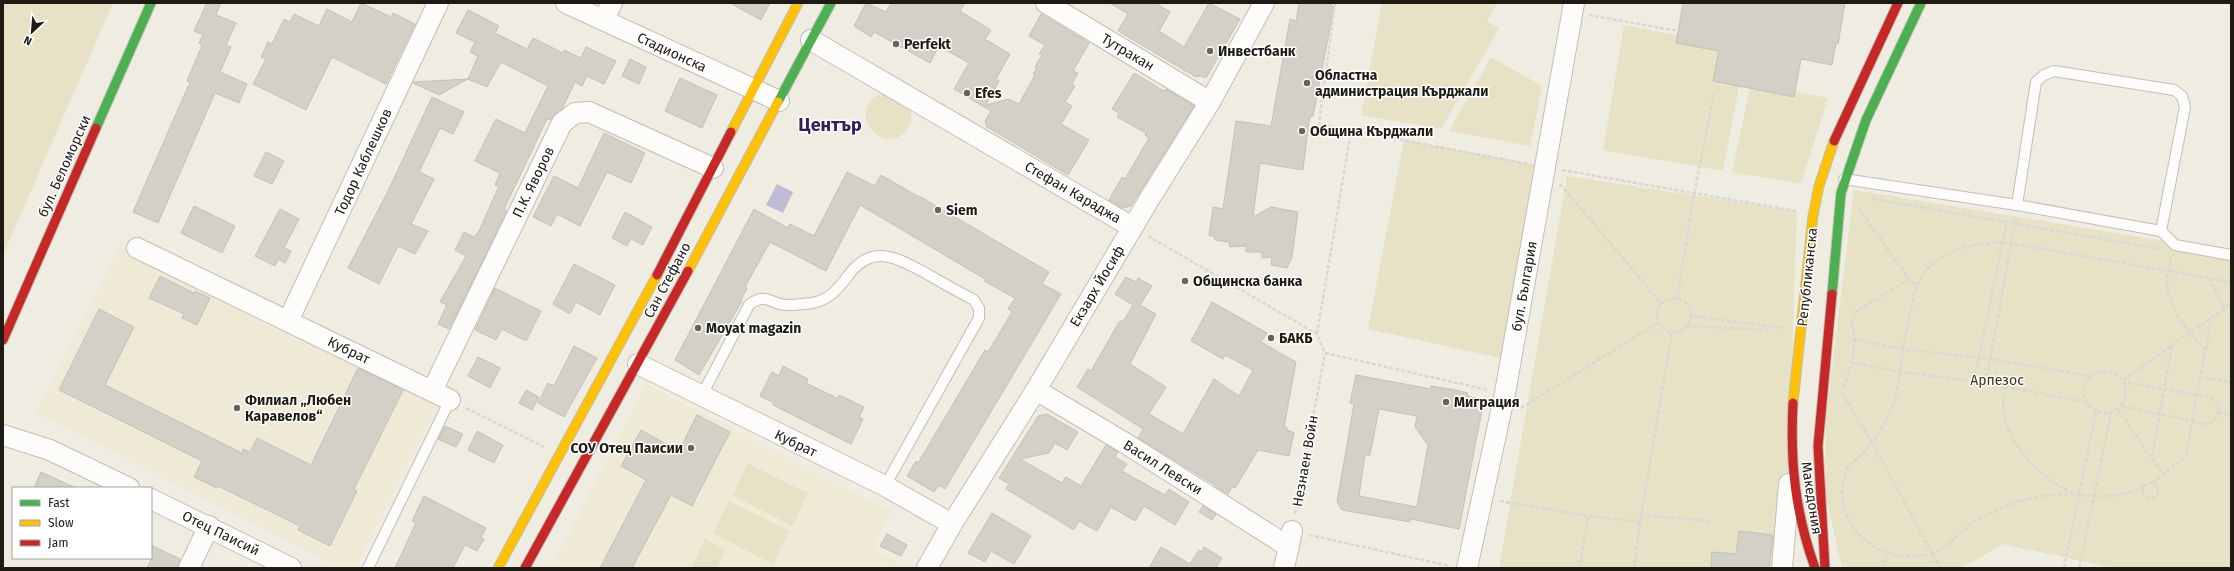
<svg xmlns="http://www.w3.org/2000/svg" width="2234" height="571" font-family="'Fira Sans',sans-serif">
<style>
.built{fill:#eeead5}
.green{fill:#e7e1c5}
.water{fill:#c1bbd5}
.building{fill:#d2d0c7;stroke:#c3c2b9;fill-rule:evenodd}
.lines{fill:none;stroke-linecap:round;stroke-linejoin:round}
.lane-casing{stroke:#c0bfb6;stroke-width:12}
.street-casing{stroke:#c0bfb6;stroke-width:22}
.fast-casing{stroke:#c0bfb6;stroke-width:11}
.slow-casing{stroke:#c0bfb6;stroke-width:11}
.jam-casing{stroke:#c0bfb6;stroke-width:11}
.path{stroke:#d8d7d4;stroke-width:2.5;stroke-dasharray:4 2;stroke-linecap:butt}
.lane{stroke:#fdfcfb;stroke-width:10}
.street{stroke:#fdfcfb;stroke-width:20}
.fast{stroke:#4caf50;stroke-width:9}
.slow{stroke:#ffc107;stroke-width:9}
.jam{stroke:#c62828;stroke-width:9}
.poi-dot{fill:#66645c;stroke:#fff;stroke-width:1.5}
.labels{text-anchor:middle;stroke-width:3;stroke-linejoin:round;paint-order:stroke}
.poi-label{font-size:14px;font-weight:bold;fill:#1d1b14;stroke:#fff;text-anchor:start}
.street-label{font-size:14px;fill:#1d1b14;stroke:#fff}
.park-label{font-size:14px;fill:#3e3611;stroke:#fff}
.district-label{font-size:18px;font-weight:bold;fill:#301f59;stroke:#fff}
</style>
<rect width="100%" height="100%" fill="#efede2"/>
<g class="built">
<path d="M122,243L439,404L356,568H340L36,413Z"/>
<path d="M646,384L892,511L873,548L907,568H551Z"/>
</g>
<g class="green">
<path d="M3,3H113L3,255Z"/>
<path d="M1382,3H1497L1487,21L1499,28L1441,129L1361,115Z"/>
<path d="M1624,25L1746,49L1723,171L1603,150Z"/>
<path d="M1491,57L1542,86L1530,146L1449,131Z"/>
<path d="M1751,83L1828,98L1801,184L1732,172Z"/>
<path d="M887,92L911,107C912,117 912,126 904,133C877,157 843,103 887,92Z"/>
<path d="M1404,140L1545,166L1505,359L1368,329Z"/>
<path d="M1567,176L1797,211L1786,528L1782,568H1499Z"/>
<path d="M1854,190L2231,252V568H2113L2003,544L1962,568H1842L1825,493L1826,416Z"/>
<path d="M748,463L808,493L792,526L733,495Z"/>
<path d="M729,501L789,531L773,564L713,533Z"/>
<path d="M705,539L726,550L717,568H691Z"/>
</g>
<path class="water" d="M777,184L793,192L783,213L766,205Z"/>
<g class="building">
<path d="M207,3H221L216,15L236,23L226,45L231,47L220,72L247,84L239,103L215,93L158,223L133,212L190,82L187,81L202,45L199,43L203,35L194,31Z"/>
<path d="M361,3L391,17L393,13L415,24L386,84L332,57L306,110L253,84L266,59L261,57L268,42L272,44L284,19L290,22L294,14L319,26L327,9L352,22Z"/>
<path d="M730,3H770L761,20Z"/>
<path d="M866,3L886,12L891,3H965L960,11L991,30L985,39L1010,54L996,79L999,81L986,105L1009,99L1019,104L1035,75L1033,74L1037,68L1035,67L1042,55L1039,54L1045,45L1029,36L1041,14L1089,43L1073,71L1078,73L1072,84L1075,86L1065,102L1072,106L1061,124L1089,140L1068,175L987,127L985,121L991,111L954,89L969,63L939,46L930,63L874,32L871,37L854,26Z"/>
<path d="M1110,3H1156L1170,12L1159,31L1184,47L1209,3L1240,19L1206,78L1201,76L1196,77L1118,31L1128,14Z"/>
<path d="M1299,3H1332L1331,6L1334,7L1313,116H1311L1309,120L1303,170L1260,163L1253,217L1271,207L1298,212L1292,257L1287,268L1271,265L1272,257L1262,258V252H1246V246L1230,247L1229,242L1215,240L1214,236H1209L1213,207L1223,209L1236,121L1271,126L1290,19L1296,21Z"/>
<path d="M1683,3H1845L1838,44L1836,43L1832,65L1801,59L1794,97L1713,81L1719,51L1676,43Z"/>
<path d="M468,10L499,26L495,33L527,49L533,38L563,53L564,50L581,58L586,47L616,61L604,84L587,76L582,86L575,82L562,109L550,120L547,119L504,209L507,211L449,329L438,324L447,305L440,302L466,256L455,250L464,232L474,237L479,231L499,186L495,185L500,173L475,161L496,119L525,133L548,86L501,62L487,87L468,79L478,56L470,52L475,42L456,33Z"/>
<path d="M630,59L646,67L639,84L622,76Z"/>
<path d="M1134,73L1164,91L1166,89L1194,106L1131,206L1122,208L1109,200L1122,177L1125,179L1149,138L1145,135L1146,133L1117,117L1119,113L1112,109Z"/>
<path d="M680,78L717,95L702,128L665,111Z"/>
<path d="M468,79L439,95L413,83V82Z"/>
<path d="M432,97L464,112L453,134L440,128L419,172L434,179L411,224L428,231L415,254L398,246L379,284L348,268L388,191Z"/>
<path d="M604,133L645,153L631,183L607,172L580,226L557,214L551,226L533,217L554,176L578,188Z"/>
<path d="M266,152L284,161L272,184L254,176Z"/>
<path d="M847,172L875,186L881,175L921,198V197L1049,272L1042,284L1061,294L945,489L939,485L934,492L907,476L916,461L918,463L985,350L988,352L1012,312L1008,309L1015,298L984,281L985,279L860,205L826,271L770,242L745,287L747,288L741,300L742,301L699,375L675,360L754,209L788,228L790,224L814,236Z"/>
<path d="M194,206L235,226L222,253L181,233Z"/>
<path d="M280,209L299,219L284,248L291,251L285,263L278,259L275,266L255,256Z"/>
<path d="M625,212L652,227L643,245L631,239L627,246L612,238Z"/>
<path d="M574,264L615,285L600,315L576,302L570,314L553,304Z"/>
<path d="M160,276L194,293L195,291L210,298L197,325L182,318L184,314L149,298Z"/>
<path d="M1126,277L1136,282L1138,278L1152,286L1140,305L1156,314L1130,364L1166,387L1149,414L1183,434L1214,379L1239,396L1253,370L1225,355L1223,359L1191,341L1212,302L1267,333L1261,342L1296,362L1284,427H1287V430L1294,433L1289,456L1258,450L1235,488L1232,487L1228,494L1215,486V485L1138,438L1143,429L1077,387L1088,369L1091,371L1119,322L1124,320L1133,305L1115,294Z"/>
<path d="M495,288L541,311L526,341L502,329L496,340L475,330Z"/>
<path d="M99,309L134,327L105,385L242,453L243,449L250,452L257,438L311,465L358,368L403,390L369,459L354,489L357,491L330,546L298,530L300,526L218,486L217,488L194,477L202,461L59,390Z"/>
<path d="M574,346L597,358L564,417L538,403L548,383L554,386Z"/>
<path d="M478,357L500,368L490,388L468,376Z"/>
<path d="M783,366L808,379L806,383L837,398L839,395L864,407L859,417L863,419L851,444L773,405L774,403L760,396L772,372L779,376Z"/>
<path d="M1356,375L1431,389V386L1455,390L1468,393L1467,396L1484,400L1459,529L1411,519L1410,522L1342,510L1337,502L1354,404L1350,403ZM1379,409L1417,416L1415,427L1428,445L1417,507L1359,496L1365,455H1370Z"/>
<path d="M526,390L539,397L532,410L519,403Z"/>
<path d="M1047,414L1078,432L1067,450L1055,443L1049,453L1020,459L1062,483L1066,477L1081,486L1106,445L1118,452L1115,457L1127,464L1122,471L1165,495L1169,489L1189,502L1175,525L1144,506L1135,521L1111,507L1097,531L1079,521L1074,530L1006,489L1009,484L999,478L1038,416Z"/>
<path d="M697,415L730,432L692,506L671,495L632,568H600L646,480L621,466L641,430L679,451Z"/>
<path d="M445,426L463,434L456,447L438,439Z"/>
<path d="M477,431L503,445L494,463L468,450Z"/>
<path d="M41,472L76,488H34Z"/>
<path d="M424,496L486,528L481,537L484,539L477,551L465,545L453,568H395L416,523L412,521Z"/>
<path d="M1203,506L1216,514L1212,520L1199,512Z"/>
<path d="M992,513L1031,536L1014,564L991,551L985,562L968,553Z"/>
<path d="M1739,531L1773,535L1769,568H1711L1712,552L1736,554Z"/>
<path d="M887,534L907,545L901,556L880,546Z"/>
<path d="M151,545L180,559L178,568H147L151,560Z"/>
<path d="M1161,547L1190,564L1199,550L1202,552L1204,547L1222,558L1216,568H1149Z"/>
</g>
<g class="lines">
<defs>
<g id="lane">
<path d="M1844,179L2017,205L2161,231L2175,245L2231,255"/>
<path d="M2017,205L2036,82L2044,75L2054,71L2174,90L2182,96L2185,107L2161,231"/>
<path d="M701,397L749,305C767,291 770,305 788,305C795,305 804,304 812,303C831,300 840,286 851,272C875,242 903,261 929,275C944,284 959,292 974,300L979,308V318L885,486"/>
<path d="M368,568L450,400"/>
</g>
<g id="street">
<path d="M566,3L779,101"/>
<path d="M1046,3L1210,102"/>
<path d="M603,20L612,3"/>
<path d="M811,40L1132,227"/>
<path d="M137,248L450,400"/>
<path d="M288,321L438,3"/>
<path d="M638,364L885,486L952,524"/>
<path d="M1036,390L1125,443L1289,547"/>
<path d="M432,391L562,123L575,113L589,112L713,168"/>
<path d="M3,435L50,450L129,488"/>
<path d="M151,499L291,568"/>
<path d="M189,568L209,526"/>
<path d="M927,568L952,524L1036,390L1150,198L1210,102L1264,3"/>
<path d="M1284,568L1292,531"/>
<path d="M1467,568L1505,393L1574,3"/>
<path d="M1782,568L1789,484"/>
</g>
<g id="fast">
<path d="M778,102L831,3"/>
<path d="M96,128L151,3"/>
<path d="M1832,294L1841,193L1866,120L1921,3"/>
</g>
<g id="slow">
<path d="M731,132L798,3"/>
<path d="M688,271L778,102"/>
<path d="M1793,403L1813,216L1819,186L1834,141"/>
<path d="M498,568L657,275"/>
</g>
<g id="jam">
<path d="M1834,141L1898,3"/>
<path d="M657,275L731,132"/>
<path d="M3,340L96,128"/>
<path d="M1793,403C1790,463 1795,512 1815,568"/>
<path d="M525,568L688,271"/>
<path d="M1825,568L1818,446L1832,294"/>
</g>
</defs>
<use href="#lane" class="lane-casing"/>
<use href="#street" class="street-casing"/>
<use href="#fast" class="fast-casing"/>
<use href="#slow" class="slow-casing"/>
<use href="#jam" class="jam-casing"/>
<g class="path">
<path d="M1335,3L1319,124L1528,164"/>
<path d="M1589,15L1678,31"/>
<path d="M1562,170L1796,211"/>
<path d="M1560,184L1662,304"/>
<path d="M1873,199L2160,249"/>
<path d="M1859,209L1909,279L1916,285"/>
<path d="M1148,236L1317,334L1325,353"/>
<path d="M2209,278L2224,309"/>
<path d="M1909,279L1855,312L1852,322L1855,340L1852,363L1900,372L1986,383L2086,402"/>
<circle cx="1674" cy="315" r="17"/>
<path d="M1677,299L1694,195L1714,94"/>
<path d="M1691,316L1783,328"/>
<path d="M1687,326L1766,330L1771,327"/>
<path d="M1317,334L1351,131"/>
<path d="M1847,338L1903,349L1991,359L2091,376"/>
<path d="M2206,349L2211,319"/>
<path d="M1325,353L1488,390"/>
<circle cx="2105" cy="392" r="21"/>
<path d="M2200,377L2231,382"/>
<path d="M2123,380L2231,304"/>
<path d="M1974,381L2007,221"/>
<path d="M1986,383L2016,217"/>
<path d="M1844,387L1852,363"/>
<path d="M2005,387C2003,400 2002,413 2007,426C2016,453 2052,489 2080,495C2101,498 2124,496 2143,487"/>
<path d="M1842,393L1872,442L1940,568"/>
<path d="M2121,406L2205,424L2214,421L2219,412L2218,403L2210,397L2124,382"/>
<path d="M466,408L544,447"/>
<path d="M1521,408L1659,322"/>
<path d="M2118,410L2164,475"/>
<path d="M2219,412L2231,415"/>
<path d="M2152,457L2172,346"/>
<circle cx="2150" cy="491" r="8"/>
<path d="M2153,483L2186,456L2205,350C2189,332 2168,308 2167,282C2167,274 2170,265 2171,257"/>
<path d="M2080,495C2044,491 2003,503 1973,523C1959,533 1948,548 1932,553C1889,569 1836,532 1843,485C1844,480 1845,471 1848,467C1851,463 1857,459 1861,455C1873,443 1883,428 1890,412C1898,393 1900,371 1903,350C1906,331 1910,313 1914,294C1926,252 1965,244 2003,242L2231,282"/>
<path d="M1500,501L1588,516"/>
<path d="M1295,514L1325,353"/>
<path d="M1641,515L1710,521"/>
<path d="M1309,535L1450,566"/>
<path d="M1580,568L1588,516L1640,522"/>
<path d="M1634,568L1641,515L1672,332"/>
<path d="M1882,568L1887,553"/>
<path d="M2064,568L2096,412"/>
<path d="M2079,568L2111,413"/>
</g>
<use href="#lane" class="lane"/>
<use href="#street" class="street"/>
<use href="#fast" class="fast"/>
<use href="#slow" class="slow"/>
<use href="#jam" class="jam"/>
</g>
<g class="poi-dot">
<circle cx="896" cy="44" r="4"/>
<circle cx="1210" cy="51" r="4"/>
<circle cx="1307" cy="83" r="4"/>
<circle cx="967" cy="93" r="4"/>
<circle cx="1302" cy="131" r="4"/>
<circle cx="938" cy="210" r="4"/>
<circle cx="1185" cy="281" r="4"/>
<circle cx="698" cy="328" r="4"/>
<circle cx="1271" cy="338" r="4"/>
<circle cx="1446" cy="402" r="4"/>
<circle cx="237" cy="408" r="4"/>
<circle cx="691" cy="448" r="4"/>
</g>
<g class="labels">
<g class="poi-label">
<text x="904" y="49">Perfekt</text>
<text x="1218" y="56">Инвестбанк</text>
<text x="1315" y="80">Областна<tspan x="1315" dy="16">администрация Кърджали</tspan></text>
<text x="975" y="98">Efes</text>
<text x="1310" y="136">Община Кърджали</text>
<text x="946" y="215">Siem</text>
<text x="1193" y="286">Общинска банка</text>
<text x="706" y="333">Moyat magazin</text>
<text x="1279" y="343">БАКБ</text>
<text x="245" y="405">Филиал „Любен<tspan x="245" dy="16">Каравелов“</tspan></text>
<text x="1454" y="407">Миграция</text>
<text x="683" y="453" text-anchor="end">СОУ Отец Паисии</text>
</g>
<g class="street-label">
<text transform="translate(672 52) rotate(25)" y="5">Стадионска</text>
<text transform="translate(1128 52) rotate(31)" y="5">Тутракан</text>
<text transform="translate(363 162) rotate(-65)" y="5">Тодор Каблешков</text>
<text transform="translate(64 166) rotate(-66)" y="5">бул. Беломорски</text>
<text transform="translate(533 182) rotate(-64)" y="5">П.К. Яворов</text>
<text transform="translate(1073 192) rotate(30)" y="5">Стефан Караджа</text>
<text transform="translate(1807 277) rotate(-84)" y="5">Републиканска</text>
<text transform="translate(667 280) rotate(-62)" y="5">Сан Стефано</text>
<text transform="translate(1097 286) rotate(-59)" y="5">Екзарх Йосиф</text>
<text transform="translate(1524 286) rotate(-80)" y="5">бул. България</text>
<text transform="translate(349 350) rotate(26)" y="5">Кубрат</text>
<text transform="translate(796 443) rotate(26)" y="5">Кубрат</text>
<text transform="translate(1305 461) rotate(-80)" y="5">Незнаен Войн</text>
<text transform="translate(1163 467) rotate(32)" y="5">Васил Левски</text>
<text transform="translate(1812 498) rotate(81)" y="5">Македония</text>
<text transform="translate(221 533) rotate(26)" y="5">Отец Паисий</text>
</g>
<g class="park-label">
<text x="1997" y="385">Арпезос</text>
</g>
<g class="district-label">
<text x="830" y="131">Център</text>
</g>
</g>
<rect width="2234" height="571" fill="none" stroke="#1d1b14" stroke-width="8"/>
<rect x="12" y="487" width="140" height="72" fill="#ffffff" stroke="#a5a4a1"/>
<rect x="20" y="500" width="20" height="6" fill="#4caf50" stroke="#a5a4a1"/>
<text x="48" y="507" font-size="12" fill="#1d1b14">Fast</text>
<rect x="20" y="520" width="20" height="6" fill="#ffc107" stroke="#a5a4a1"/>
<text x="48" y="527" font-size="12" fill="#1d1b14">Slow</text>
<rect x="20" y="540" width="20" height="6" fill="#c62828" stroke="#a5a4a1"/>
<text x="48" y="547" font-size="12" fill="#1d1b14">Jam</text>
<g transform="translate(32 32) rotate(206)" stroke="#ffffff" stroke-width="3" paint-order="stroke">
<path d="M0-3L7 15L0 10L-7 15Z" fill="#1d1b14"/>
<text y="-6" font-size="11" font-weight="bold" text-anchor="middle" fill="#1d1b14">N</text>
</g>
</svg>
